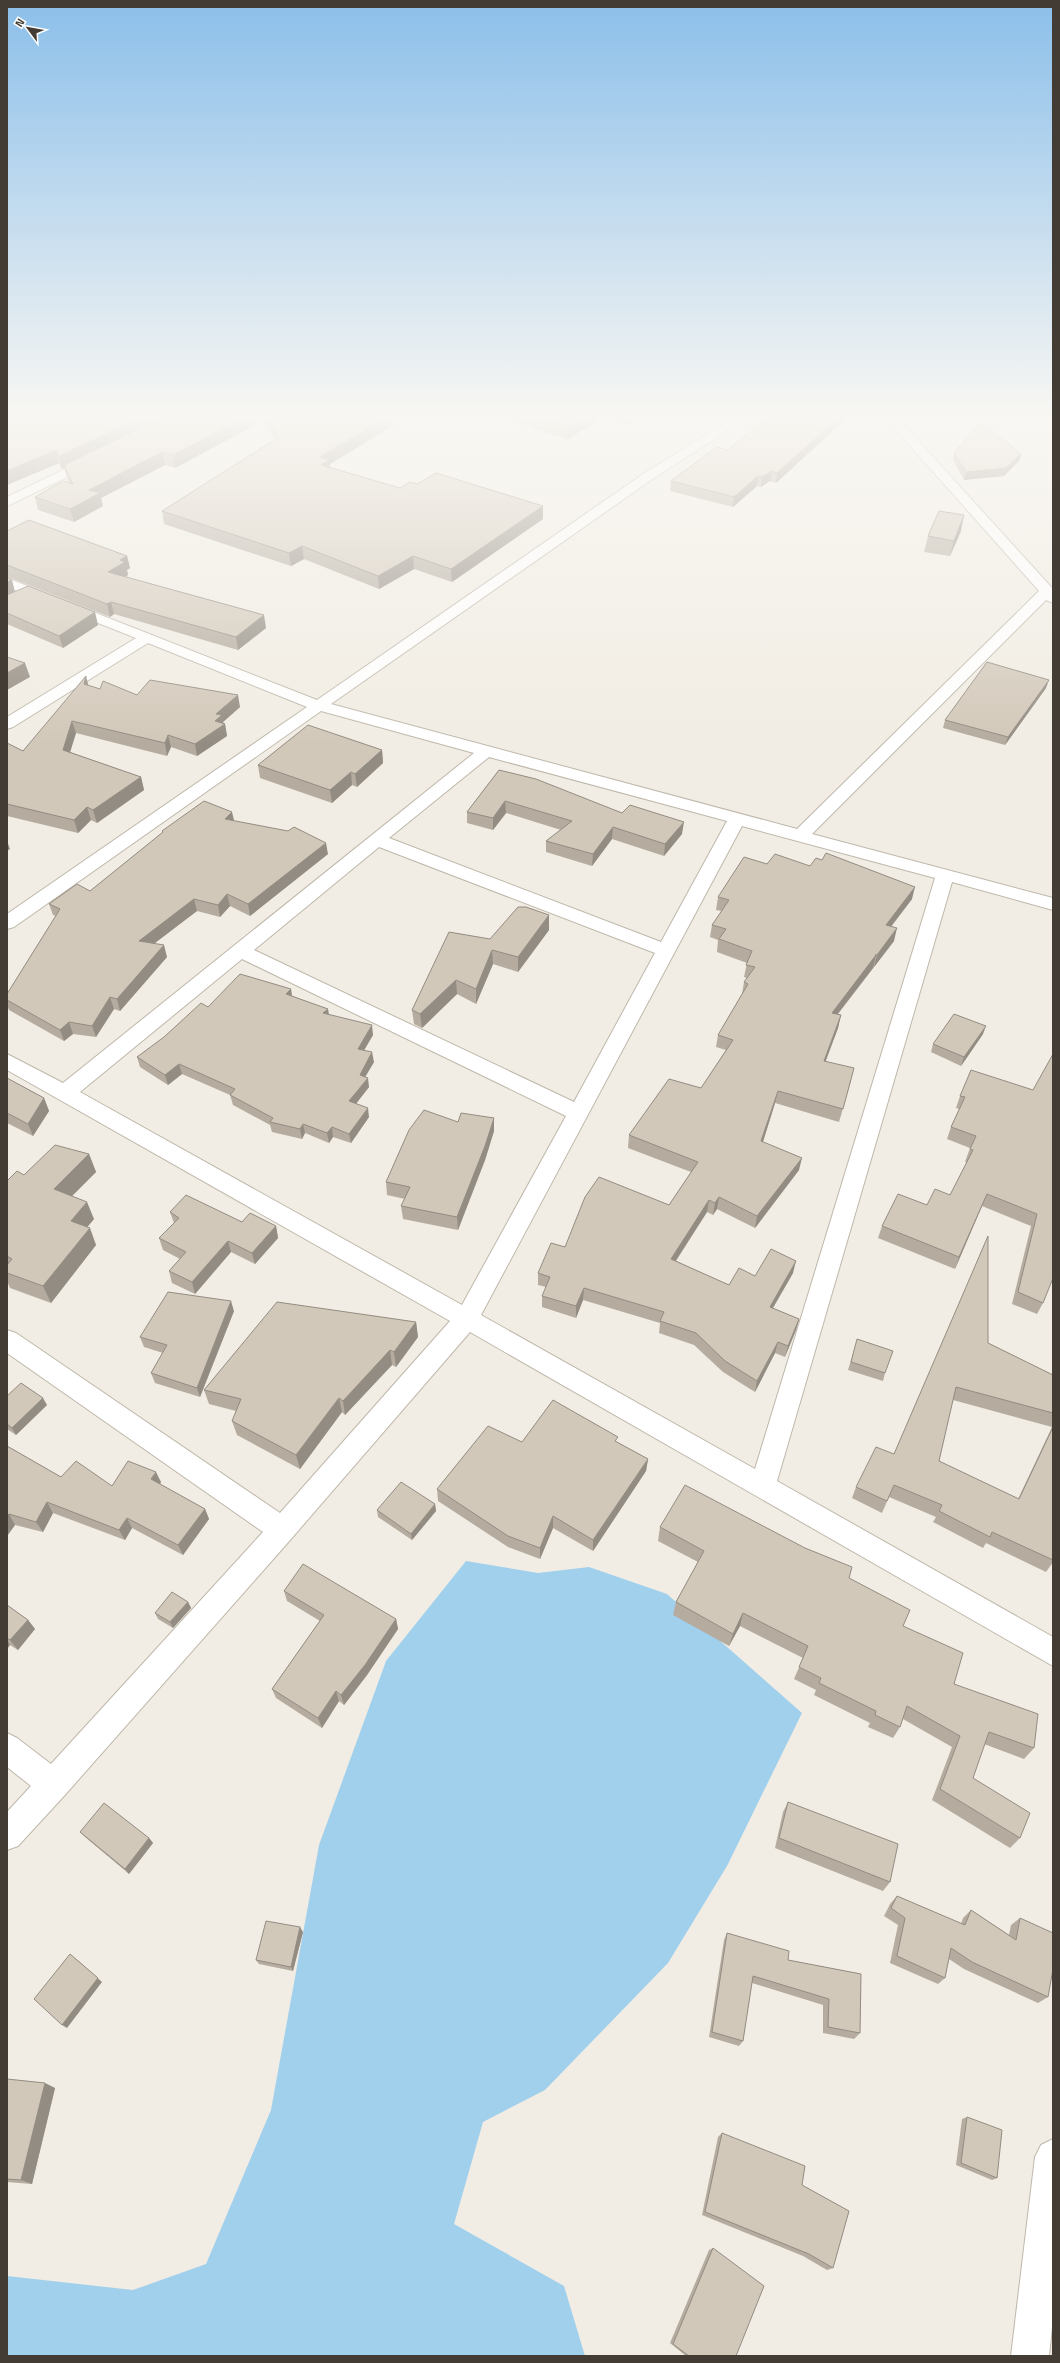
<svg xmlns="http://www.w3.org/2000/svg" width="1060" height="2363" font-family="'Titillium Web',sans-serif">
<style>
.water{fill:#a1d0ed}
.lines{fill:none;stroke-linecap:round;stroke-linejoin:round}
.minor-casing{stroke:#bfb7aa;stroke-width:2}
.minor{fill:#fff;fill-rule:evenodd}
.wall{fill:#b5ac9f;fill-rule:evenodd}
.shaded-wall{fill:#938c82}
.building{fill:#d2c8b9;stroke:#938c82}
</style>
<rect width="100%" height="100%" fill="#f1ede4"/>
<path class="water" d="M466,1561L538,1573L589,1567L667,1594L802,1713L727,1866L668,1963L545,2090L483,2122L454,2224L564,2286L585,2356H7V2276L133,2290L206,2264L271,2110L319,1845L386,1661Z"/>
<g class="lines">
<defs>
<g id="minor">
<path d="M740,414H753L654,478L331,704L797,829L1039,591L882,414H894L1052,588L1053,603L1046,600L812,834L1053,898V910L952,882L777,1481L1053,1637V1666L470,1332L291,1539L64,1796L18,1846L7,1850V1812L31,1786L7,1767V1733L17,1738L51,1764L263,1532L7,1353V1330L16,1333L280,1513L450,1321L7,1070V1054L63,1083L474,753L321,711L14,927L7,929V914L307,707L148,643L13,727L7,729V717L136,638L7,587V578L317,700L646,472ZM489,757L727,821L661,942L389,838ZM742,826L935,878L755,1469L481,1315ZM379,847L655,953L574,1102L254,950ZM242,959L566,1116L462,1305L80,1092Z"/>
<path d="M92,456L98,460L96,463L7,506V497Z"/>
<path d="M1053,2139V2318L1049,2356H1011L1035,2157L1041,2145Z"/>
</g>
</defs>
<use href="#minor" class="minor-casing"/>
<use href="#minor" class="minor"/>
</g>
<g class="wall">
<path d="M7,414H254L255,425L175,468L165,465L101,498L103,506L74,522L38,510L35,497L69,483L67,478L64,468L62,469L59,463L7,485Z"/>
<path d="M263,414H393L394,425L330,464V467L400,488L543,519L452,582L414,569L379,589L304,559L291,566L164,524L162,511L275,440L264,421Z"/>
<path d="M510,414H642L627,425L602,418L568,439L531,428V426L510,422Z"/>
<path d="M771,414H850V415L776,483L770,481L761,487L757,486L733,507L670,491L671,481L728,450Z"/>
<path d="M954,453L1021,454L1019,461L1004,476L964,480L953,460Z"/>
<path d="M7,531L127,556L130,568L127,570L128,575L125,576L266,628L238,650L114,614L110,617L8,577H7Z"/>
<path d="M961,531L950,556L924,552L928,536Z"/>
<path d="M7,577L15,592L98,625L63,648L7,624Z"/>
<path d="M88,685L100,689L137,695L240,707L223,722V723L225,724L227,736L197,756L171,747L167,756L76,733L70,752L141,777L144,790L97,823L91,820L78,833L7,816V743L23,751Z"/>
<path d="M1046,688L1005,745L943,728L945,720Z"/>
<path d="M382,750L383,763L357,787L352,785L332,803L260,778L258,765Z"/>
<path d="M499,770L622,813L682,834L664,856L612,839L592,866L546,852V841L561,830L506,813L493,830L467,823V812Z"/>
<path d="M234,821L328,854L250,916L230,906L220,917L197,911L154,943L167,957L120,1011L114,1009L96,1037L73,1034L64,1041L9,1010L7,1005V994L56,916L53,915L49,904L90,891L162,833V831Z"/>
<path d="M767,864L912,899L891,927L894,941L838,1014L841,1015L838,1028L825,1061L851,1081L839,1122L775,1103L763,1142L799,1170L755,1228L717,1209L713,1215L707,1212L676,1261L729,1285L755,1276L793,1273L773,1308L799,1319L796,1330L785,1357L775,1353L755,1392L723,1372L694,1345L659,1333L660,1323L583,1300L576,1318L542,1307V1296L546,1287L538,1285V1273L565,1247L669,1205L691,1172L628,1148L629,1135L701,1088L726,1050L716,1047L718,1035L742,994L744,982L747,978L744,977L747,963L717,952L718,940L710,937L712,925L722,911L716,910L718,897Z"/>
<path d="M549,915V930L518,972L493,964L476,1004L457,994L422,1028L414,1024L412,1010L490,939Z"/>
<path d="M291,989L292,996L328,1009L329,1015L373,1035L364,1050L374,1062L365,1077L369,1087L356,1104L369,1117L351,1143L333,1137L329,1143L305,1133L302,1139L272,1132L270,1125L233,1105L230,1095L182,1074L168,1085L140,1067L137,1057L208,1007Z"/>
<path d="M983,1034L961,1066L931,1052L933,1044Z"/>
<path d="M7,1078L44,1098L49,1111L33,1136L7,1123Z"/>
<path d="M1033,1090L1043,1303L1037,1314L1012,1304L1031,1226L982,1206L955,1269L878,1238L882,1226L950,1195L967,1162H965L970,1148L947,1139L951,1127L959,1109L956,1108L960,1096Z"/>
<path d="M494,1118V1131L485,1160L458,1230L403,1219L401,1206L405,1199L387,1195L386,1182L458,1122Z"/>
<path d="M89,1154L96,1172L72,1196L94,1219L87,1227L96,1245L51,1303L10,1288L7,1281V1181L24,1175Z"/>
<path d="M170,1212L276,1226L278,1238L255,1264L231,1252L195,1294L172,1283L169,1271L180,1259L163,1250L159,1238L174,1223Z"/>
<path d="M234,1311L200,1397L155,1383L151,1373L163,1353L144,1347L140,1337Z"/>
<path d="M416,1322L418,1337L396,1367L392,1365L345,1415L342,1412L300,1469L237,1435L232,1421L236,1411L209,1404L204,1390Z"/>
<path d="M988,1343L1053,1375V1562L1046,1572L986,1543L983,1548L933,1522L936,1517L889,1497L882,1513L852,1498L856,1487L894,1454ZM953,1400L1052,1427L1018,1499L939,1461Z"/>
<path d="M855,1347L885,1373L883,1381L848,1370Z"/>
<path d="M7,1396L47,1405L16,1435L7,1429Z"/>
<path d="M522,1442H617L648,1459L646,1471L593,1551L553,1528L540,1559L508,1547L438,1501L437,1489Z"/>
<path d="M7,1446L61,1477L112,1486L161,1482L160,1484L205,1509L209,1519L183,1555L132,1528L125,1540L53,1513L43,1532L15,1525L7,1536Z"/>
<path d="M435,1504L436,1511L412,1540L378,1517L377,1510Z"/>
<path d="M660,1527L849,1578L903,1626L954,1684L1034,1748L1024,1759L984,1744L973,1778L1020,1838L1010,1848L932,1800L952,1747L903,1719L900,1727L893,1738L868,1727L870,1723L814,1695L816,1690L794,1679L803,1658L740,1626L729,1646L673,1615L676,1602L698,1562L658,1541Z"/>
<path d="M284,1591L396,1619L398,1629L367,1675L344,1705L339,1701L322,1728L276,1698L272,1689L320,1621L287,1601Z"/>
<path d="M188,1602L191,1608L173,1628L158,1619L155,1613Z"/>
<path d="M7,1605L28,1620L35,1629L18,1650L10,1645L7,1649Z"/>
<path d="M788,1802L890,1882L883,1891L775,1848L783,1812Z"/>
<path d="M80,1832L149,1838L153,1843L129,1874L85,1837Z"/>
<path d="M897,1896L961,1924L963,1918L971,1910L1009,1935L1011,1925L1020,1918L1048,1997L1038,2003L964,1969L949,1959L945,1978L938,1984L890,1963L898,1925L884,1916L890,1904Z"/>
<path d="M303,1932L293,1971L259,1964L256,1960Z"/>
<path d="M727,1933L788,1960L861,1974L860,2033L854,2039L823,2033V2005L752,1983L743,2041L739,2046L709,2037L724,1940Z"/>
<path d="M7,2079L55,2088L32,2184L7,2182Z"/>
<path d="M967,2117L997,2178L992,2180L956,2165L962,2119Z"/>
<path d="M722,2133L802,2185L833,2268L827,2270L803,2256L702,2215L718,2137Z"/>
<path d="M713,2248L736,2356H686L670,2343L709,2250Z"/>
</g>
<g class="shaded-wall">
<path d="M149,414H177L64,465V468L62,469L59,456Z"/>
<path d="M252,414H254L255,425L175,468L173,455Z"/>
<path d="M392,414H393L394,425L330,464L331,473L323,477L320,457Z"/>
<path d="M592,414H602V418L568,439V428Z"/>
<path d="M628,414H642L627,425Z"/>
<path d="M843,414H850V415L776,483L777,473Z"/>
<path d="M56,450L59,463L7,485V471Z"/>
<path d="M162,452L165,465L101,498L103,506L74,522L70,509L89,490Z"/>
<path d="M1021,454L1019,461L1004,476L964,480L966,472Z"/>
<path d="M772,471L770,481L761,487L762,477Z"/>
<path d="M758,476L757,486L733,507L734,497Z"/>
<path d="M543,506V519L452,582L451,569Z"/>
<path d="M964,515L961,531L950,556L954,541Z"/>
<path d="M302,546L304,559L291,566L289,553Z"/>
<path d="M127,556L130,568L127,570L128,575L111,584L108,572L120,560Z"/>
<path d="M413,556L414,569L379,589L378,576Z"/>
<path d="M12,580L15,592L7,597V582Z"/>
<path d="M111,602L114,614L110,617L107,604Z"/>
<path d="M95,612L98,625L63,648L59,636Z"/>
<path d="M264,615L266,628L238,650L236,637Z"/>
<path d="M25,663L30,677L7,690V673Z"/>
<path d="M86,676L89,688L84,684Z"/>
<path d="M1049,680L1046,688L1005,745L1008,737Z"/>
<path d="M238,695L240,707L223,722L224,724H225L227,736L197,756L195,744L215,721L216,714Z"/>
<path d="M72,721L76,733L67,762L63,750Z"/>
<path d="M168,735L171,747L167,756L165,743Z"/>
<path d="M382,750L383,763L357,787L355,774Z"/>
<path d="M351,772L352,785L332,803L330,790Z"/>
<path d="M141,777L144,790L97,823L93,810Z"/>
<path d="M505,801L506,813L493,830V818Z"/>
<path d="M87,807L91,820L78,833L74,820Z"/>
<path d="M232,812L235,824L225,819Z"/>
<path d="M684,822L682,834L664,856L665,844Z"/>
<path d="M613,827L612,839L592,866L593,854Z"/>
<path d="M7,841L10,849L7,851Z"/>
<path d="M326,843L328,854L250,916L248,904Z"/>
<path d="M915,887L912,899L882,938L886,925Z"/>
<path d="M227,894L230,906L220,917L218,905Z"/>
<path d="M194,899L197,911L142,953L139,941Z"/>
<path d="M549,915V930L518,972V957Z"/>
<path d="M897,928L894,941L874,967L877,955Z"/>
<path d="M164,945L167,957L120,1011L117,999Z"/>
<path d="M492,950L493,964L476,1004V989Z"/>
<path d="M876,955L873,968L829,1025L832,1013Z"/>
<path d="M456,980L457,994L422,1028L420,1014Z"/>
<path d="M291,989L292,998L286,994Z"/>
<path d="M110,997L114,1009L96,1037L92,1026Z"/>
<path d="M328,1009L329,1018L323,1013Z"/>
<path d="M841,1015L838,1028L821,1074L824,1061Z"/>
<path d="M69,1022L73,1034L64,1041L60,1030Z"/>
<path d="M372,1025L373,1035L359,1059L358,1049Z"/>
<path d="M986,1026L983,1034L961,1066L964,1057Z"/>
<path d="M372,1052L374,1062L361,1084L360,1075Z"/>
<path d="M179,1064L182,1074L168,1085L165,1075Z"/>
<path d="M368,1078L369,1087L350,1111L349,1101Z"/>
<path d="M778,1091L775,1103L759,1154L761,1141Z"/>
<path d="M44,1098L49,1111L33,1136L28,1124Z"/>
<path d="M368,1108L369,1117L351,1143L349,1134Z"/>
<path d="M494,1118V1131L485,1160L458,1230L457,1217Z"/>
<path d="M303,1124L305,1133L302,1139L300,1129Z"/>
<path d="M332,1127L333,1137L329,1143L327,1133Z"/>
<path d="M89,1154L96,1172L61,1207L54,1189Z"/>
<path d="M802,1158L799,1170L755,1228L757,1216Z"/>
<path d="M987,1194L982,1206L955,1269L959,1257Z"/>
<path d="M719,1197L717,1209L713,1215L715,1203Z"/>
<path d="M709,1200L707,1212L669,1271L671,1259Z"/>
<path d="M87,1202L94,1219L78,1238L71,1221Z"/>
<path d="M276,1226L278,1238L255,1264L252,1253Z"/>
<path d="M90,1228L96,1245L51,1303L43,1286Z"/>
<path d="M228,1241L231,1252L195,1294L192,1282Z"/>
<path d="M796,1261L793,1273L767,1318L770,1307Z"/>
<path d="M584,1288L583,1300L576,1318V1306Z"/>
<path d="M231,1301L234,1311L200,1397L197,1388Z"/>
<path d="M799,1319L796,1330L785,1357L788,1346Z"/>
<path d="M416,1322L418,1337L396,1367L394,1352Z"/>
<path d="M778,1342L775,1353L755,1392L757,1381Z"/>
<path d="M390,1350L392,1365L345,1415L343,1401Z"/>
<path d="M43,1398L47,1405L16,1435L12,1428Z"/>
<path d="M339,1398L342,1412L300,1469L296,1455Z"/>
<path d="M648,1459L646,1471L593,1551V1540Z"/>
<path d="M156,1472L161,1482L156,1490L151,1479Z"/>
<path d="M47,1502L53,1513L43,1532L36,1522Z"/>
<path d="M435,1504L436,1511L412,1540L411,1534Z"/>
<path d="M205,1509L209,1519L183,1555L178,1545Z"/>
<path d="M9,1514L15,1525L7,1536V1516Z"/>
<path d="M553,1516V1528L540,1559V1548Z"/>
<path d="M127,1518L132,1528L125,1540L119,1530Z"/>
<path d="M188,1602L191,1608L173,1628L170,1622Z"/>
<path d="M743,1613L740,1626L729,1646L733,1634Z"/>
<path d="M396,1619L398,1629L367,1675L344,1705L341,1695Z"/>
<path d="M28,1620L35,1629L18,1650L10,1640Z"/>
<path d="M7,1640L10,1645L7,1649Z"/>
<path d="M336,1691L339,1701L322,1728L318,1718Z"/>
<path d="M149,1838L153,1843L129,1874L125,1869Z"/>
<path d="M300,1927L303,1932L293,1971L291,1967Z"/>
<path d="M75,1958L102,1982L67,2028L62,2025Z"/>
<path d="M45,2083L55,2088L32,2184L21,2180Z"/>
</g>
<g class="building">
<path d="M7,414H149L59,456L56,450L7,471Z"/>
<path d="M170,414H252L173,455L162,452L89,490L100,493L70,509L35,497L63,481L73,484L64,465Z"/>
<path d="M265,414H392L320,457L329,460L321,465L400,488L410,482L417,484L436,473L543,506L451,569L413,556L378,576L302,546L289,553L162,511L279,437Z"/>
<path d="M521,414H592L568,428L531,418L534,416Z"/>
<path d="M771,414H843L777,473L772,471L762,477L758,476L734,497L671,481L717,447L728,450Z"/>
<path d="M979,425L989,428L1021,454L1006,468L966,472L954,453Z"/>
<path d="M939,511L964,515L954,541L928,536Z"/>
<path d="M29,520L127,556L120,560L125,562L108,572L264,615L236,637L111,602L107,604L7,565V531Z"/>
<path d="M7,577L12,580L7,582Z"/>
<path d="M28,586L95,612L59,636L7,613V595Z"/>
<path d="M7,657L25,663L7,673Z"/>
<path d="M987,662L1049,680L1008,737L945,720Z"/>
<path d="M86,676L84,684L100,689L103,681L137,695L150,680L238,695L216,714L222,715L215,721L225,724L195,744L168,735L165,743L72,721L63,750L141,777L93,810L87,807L74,820L7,804V743L23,751Z"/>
<path d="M308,725L382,750L355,774L351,772L330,790L258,765Z"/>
<path d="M499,770L536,779L622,813L630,805L684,822L665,844L613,827L593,854L546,841L572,821L505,801L493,818L467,812Z"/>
<path d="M204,801L232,812L225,819L288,831L294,827L326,843L248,904L227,894L218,905L194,899L139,941L164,945L117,999L110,997L92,1026L69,1022L60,1030L7,1000V994L60,909L49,904L77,884L90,891L163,832L162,831Z"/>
<path d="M826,853L915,887L886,925L897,928L877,955H875H876L832,1013L841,1015L824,1061L854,1068L843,1109L778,1091L761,1141L802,1158L757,1216L719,1197L715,1203L709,1200L671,1259L729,1285L739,1268L755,1276L771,1249L796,1261L770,1307L799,1319L788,1346L778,1342L757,1381L725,1361L696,1333L660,1321L664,1312L584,1288L576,1306L542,1296L550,1277L538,1273L551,1243L565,1247L585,1197L599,1177L669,1205L698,1162L629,1135L669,1079L701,1088L733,1040L718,1035L748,984L744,982L755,967L746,965L752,951L719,939L726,929L712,925L729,900L718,897L744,857L767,864L775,854L810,866L816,858L822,860Z"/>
<path d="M518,907H526L549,915L518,957L492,950L476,989L456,980L420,1014L412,1010L449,932L490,939Z"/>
<path d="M240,974L291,989L286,994L328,1009L323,1013L372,1025L358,1049L372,1052L360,1075L368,1078L349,1101L368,1108L349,1134L332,1127L327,1133L303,1124L300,1129L270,1122L273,1118L230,1095L235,1089L179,1064L165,1075L137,1057L164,1037L201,1003L208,1007Z"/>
<path d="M954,1014L986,1026L964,1057L933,1044Z"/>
<path d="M1053,1054V1278L1043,1303L1018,1292L1037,1214L987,1194L959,1257L882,1226L898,1194L927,1205L935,1189L950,1195L973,1150L970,1149L976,1136L951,1127L965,1097L960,1096L971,1070L1033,1090Z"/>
<path d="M7,1078L44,1098L28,1124L7,1113Z"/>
<path d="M424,1110L458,1122L461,1113L494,1118L485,1146L457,1217L401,1206L410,1187L386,1182L409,1130Z"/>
<path d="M55,1145L89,1154L54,1189L87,1202L71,1221L90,1228L43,1286L7,1273V1265L12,1259L7,1256V1181L17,1171L24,1175Z"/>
<path d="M186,1195L242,1222L250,1213L276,1226L252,1253L228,1241L192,1282L169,1271L186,1252L159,1238L179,1218L170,1212Z"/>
<path d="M988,1236V1343L1053,1375V1413L956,1387L939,1461L1019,1499L1053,1427V1560L992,1532L990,1537L939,1511L942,1505L894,1485L887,1501L856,1487L876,1447L894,1454Z"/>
<path d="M168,1292L231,1301L197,1388L151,1373L167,1345L140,1337Z"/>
<path d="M277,1302L416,1322L394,1352L390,1350L343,1401L339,1398L296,1455L232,1421L241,1399L204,1390Z"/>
<path d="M857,1339L893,1351L885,1373L851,1362Z"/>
<path d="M21,1383L43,1398L12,1428L7,1424V1396Z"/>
<path d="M553,1400L618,1437L615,1441L648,1459L593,1540L553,1516L540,1548L508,1536L437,1489L488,1426L522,1442Z"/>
<path d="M7,1446L61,1477L76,1461L112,1486L128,1461L156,1472L151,1479L205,1509L178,1545L127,1518L119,1530L47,1502L36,1522L9,1514L7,1516Z"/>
<path d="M401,1482L435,1504L411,1534L377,1510Z"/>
<path d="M685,1485L805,1548L852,1567L849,1578L910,1610L903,1626L963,1653L954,1684L1038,1714L1034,1748L989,1732L973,1778L1030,1813L1020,1838L940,1789L960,1736L907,1706L900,1727L875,1715L876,1711L819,1683L821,1678L799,1667L808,1646L743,1613L733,1634L676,1602L704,1551L660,1527Z"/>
<path d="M303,1564L396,1619L365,1665L341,1695L336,1691L318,1718L272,1689L324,1615L284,1591Z"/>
<path d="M172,1592L188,1602L170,1622L155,1613Z"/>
<path d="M7,1605L28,1620L10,1640L7,1638Z"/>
<path d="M788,1802L898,1844L890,1882L779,1838Z"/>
<path d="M104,1803L149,1838L125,1869L80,1832Z"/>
<path d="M897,1896L965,1925L971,1910L1016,1940L1020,1918L1053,1933V1969L1048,1997L972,1962L951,1948L945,1978L897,1956L905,1918L891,1908Z"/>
<path d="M266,1921L300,1927L291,1967L256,1960Z"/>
<path d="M727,1933L789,1951L788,1960L861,1974L860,2033L828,2027L829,1999L753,1976L743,2041L712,2032Z"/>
<path d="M70,1954L98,1978L62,2025L34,1999Z"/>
<path d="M7,2079L45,2083L21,2180L7,2179Z"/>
<path d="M967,2117L1002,2130L997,2178L961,2163Z"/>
<path d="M722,2133L805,2166L802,2185L849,2211L833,2268L809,2254L705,2212Z"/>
<path d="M713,2248L764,2286L736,2356H689L673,2344Z"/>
</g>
<linearGradient id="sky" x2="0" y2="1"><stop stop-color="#8bbfea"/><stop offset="0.56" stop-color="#f9f7f3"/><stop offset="1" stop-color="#f9f7f3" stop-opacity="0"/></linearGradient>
<rect width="1060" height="744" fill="url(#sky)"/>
<rect width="1060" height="2363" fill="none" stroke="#433c34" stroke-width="16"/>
<g transform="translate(28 28) rotate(302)" stroke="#ffffff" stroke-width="3" paint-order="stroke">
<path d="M0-3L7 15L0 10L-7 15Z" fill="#433c34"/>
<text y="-6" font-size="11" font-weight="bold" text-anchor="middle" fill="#433c34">N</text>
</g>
</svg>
